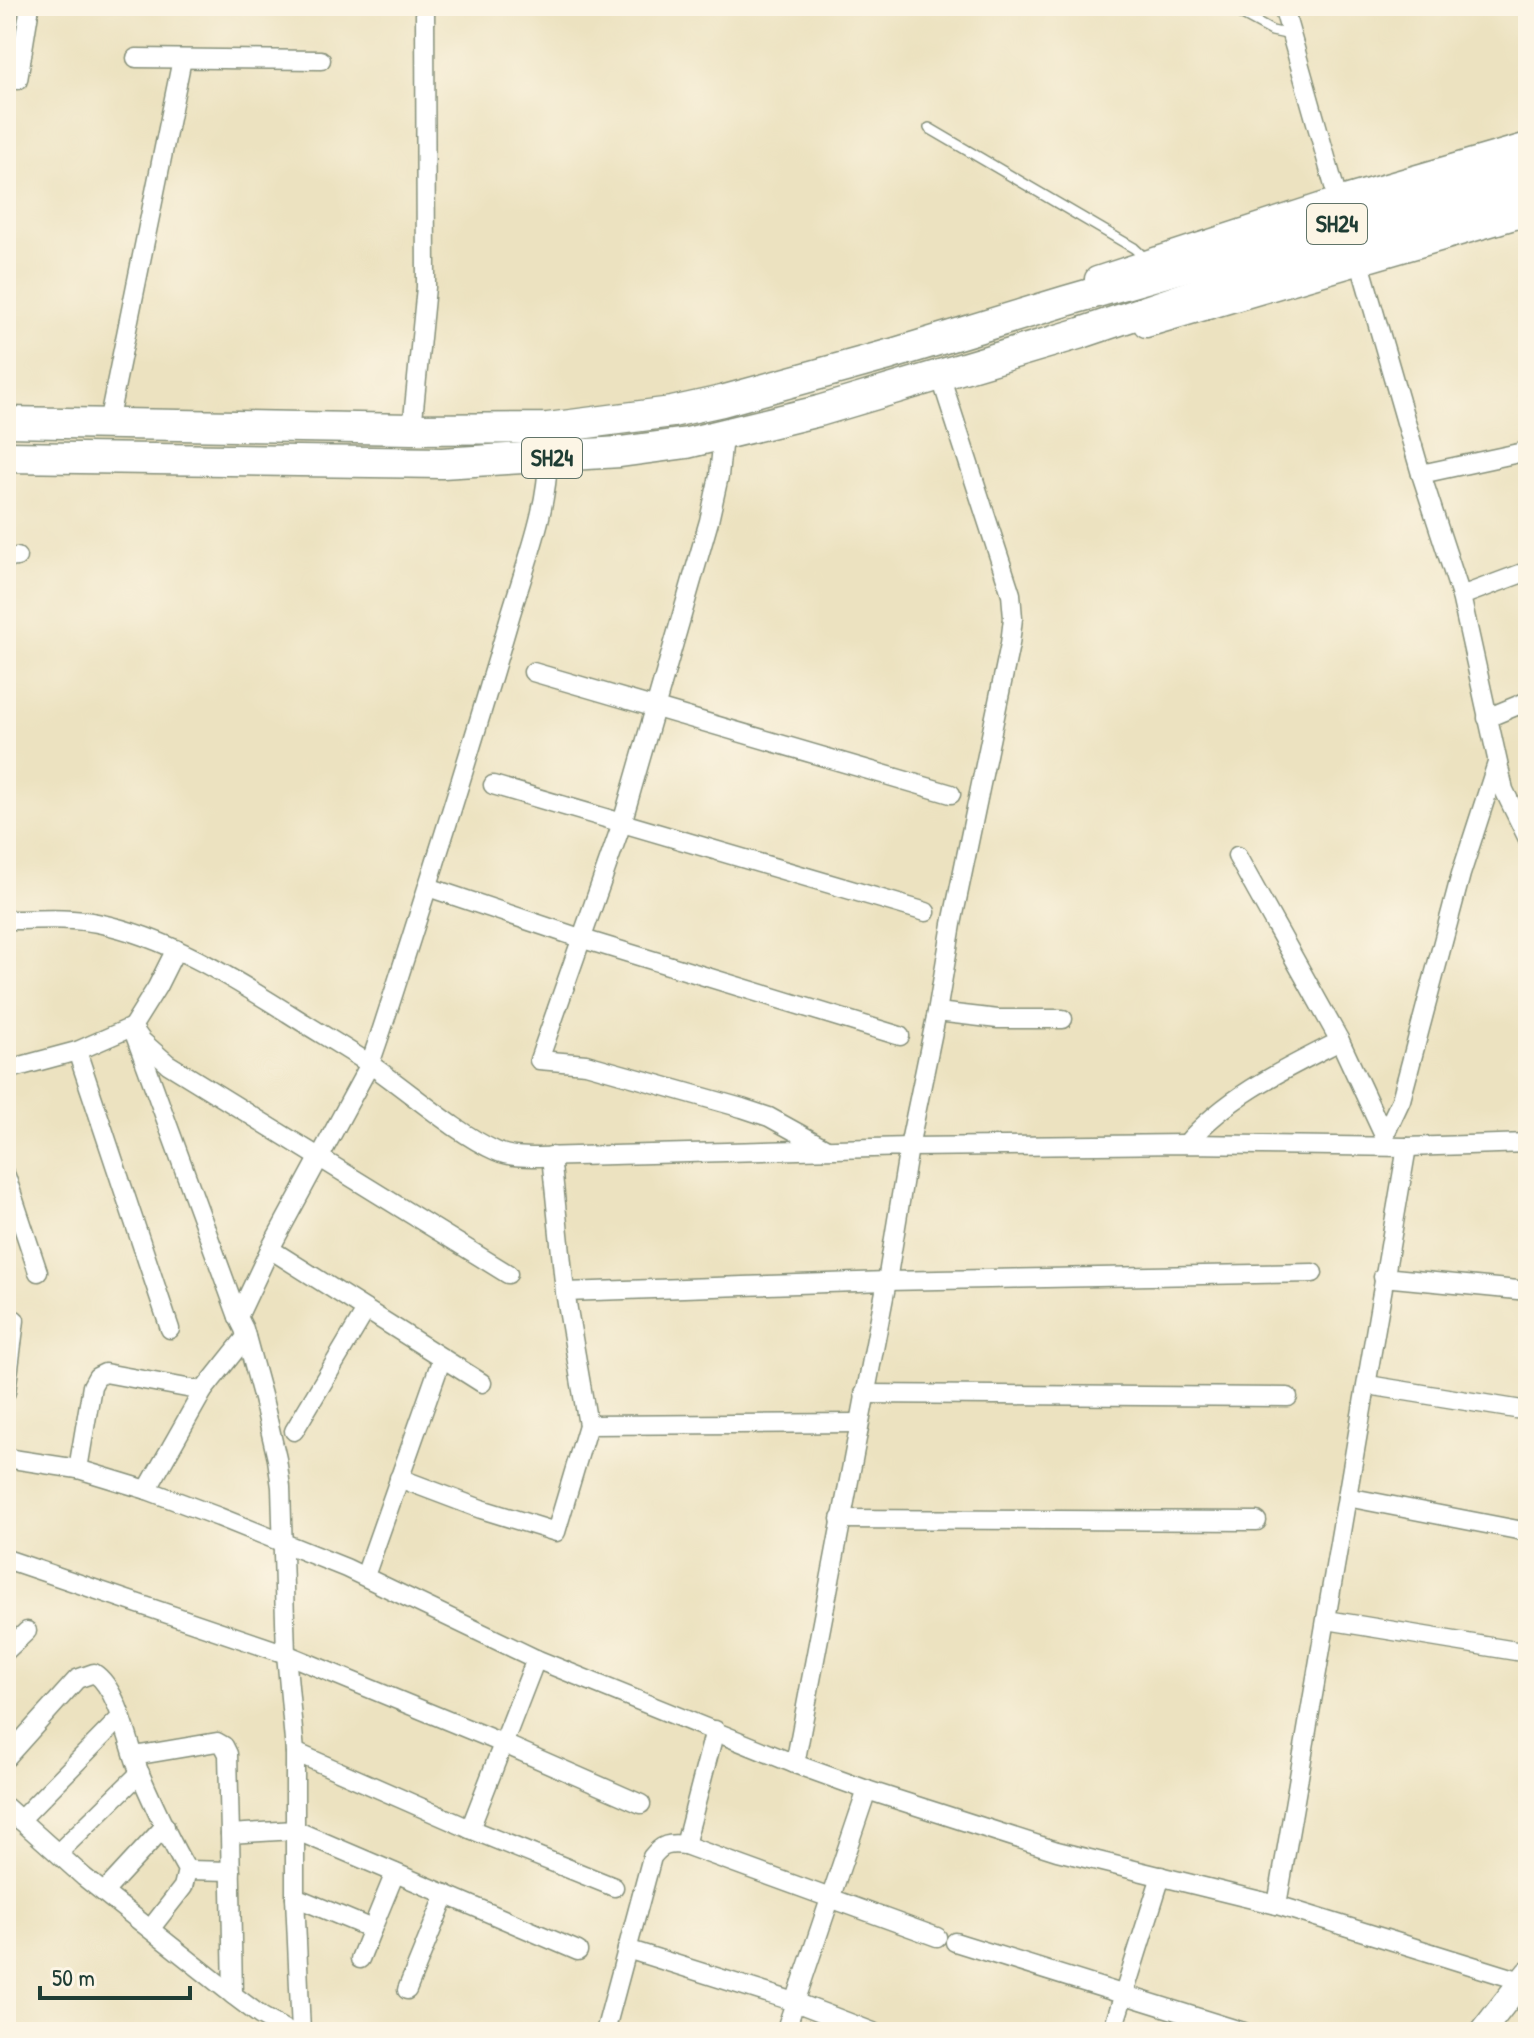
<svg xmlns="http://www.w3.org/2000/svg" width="1534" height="2038" font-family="'Patrick Hand',sans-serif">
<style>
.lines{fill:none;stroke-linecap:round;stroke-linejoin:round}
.service-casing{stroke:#86907a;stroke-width:12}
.minor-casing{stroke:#86907a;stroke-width:21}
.tertiary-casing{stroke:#86907a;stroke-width:27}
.primary-casing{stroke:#86907a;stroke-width:33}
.service{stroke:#fff;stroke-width:9}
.minor{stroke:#fff;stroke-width:18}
.tertiary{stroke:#fff;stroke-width:24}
.primary{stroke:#fff;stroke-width:30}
.labels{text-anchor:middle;stroke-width:7;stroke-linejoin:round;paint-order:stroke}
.shield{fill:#fcf5e5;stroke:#617469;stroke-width:2}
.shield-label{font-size:24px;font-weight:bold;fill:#1f3d34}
</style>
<rect width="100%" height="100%" fill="#fcf5e5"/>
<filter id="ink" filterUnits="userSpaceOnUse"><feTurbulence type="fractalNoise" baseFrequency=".0125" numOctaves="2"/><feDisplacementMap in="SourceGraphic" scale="16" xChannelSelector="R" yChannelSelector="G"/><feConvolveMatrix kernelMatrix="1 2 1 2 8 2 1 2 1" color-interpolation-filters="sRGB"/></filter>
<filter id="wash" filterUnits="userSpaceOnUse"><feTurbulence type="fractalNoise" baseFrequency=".006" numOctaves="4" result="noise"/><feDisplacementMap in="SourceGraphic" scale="32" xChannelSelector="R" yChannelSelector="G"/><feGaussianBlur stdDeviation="1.8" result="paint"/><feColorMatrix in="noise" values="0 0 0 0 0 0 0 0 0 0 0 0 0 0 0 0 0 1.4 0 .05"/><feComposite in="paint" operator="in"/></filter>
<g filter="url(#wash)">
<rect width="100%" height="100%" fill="#ece2c0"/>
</g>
<g filter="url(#ink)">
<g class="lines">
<defs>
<g id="service">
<path d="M1226,6L1272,31L1291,35"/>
<path d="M929,128L1134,248L1148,261"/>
</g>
<g id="minor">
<path d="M1283,6L1338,200"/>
<path d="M136,58L321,60"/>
<path d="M18,80L30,6"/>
<path d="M1360,263L1421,474L1461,596L1504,790L1528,839"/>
<path d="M940,375L1011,594L1013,618L1010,644L952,924L937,1012L909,1147L1186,1144L1407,1147L1528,1143"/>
<path d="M108,423L182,59"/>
<path d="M412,429L426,287L425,6"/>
<path d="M723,436L719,476L709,521L622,823L539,1060L586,1064L742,1108L769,1117L825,1148"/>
<path d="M1421,474L1528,451"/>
<path d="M6,558L17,557"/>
<path d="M1461,596L1528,571"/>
<path d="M533,672L951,794"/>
<path d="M1487,718L1528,701"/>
<path d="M493,785L926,912"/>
<path d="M1237,856L1340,1041L1386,1140"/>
<path d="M428,887L583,939L900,1036"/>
<path d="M6,920C35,920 68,917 97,923C167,937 229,976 288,1013C316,1031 344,1047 371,1065C409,1091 456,1133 496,1151C509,1157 524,1157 538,1157L909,1147L887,1281L795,1764L536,1659L346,1568L219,1517L147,1490L78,1469L6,1458"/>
<path d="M176,949L157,987L132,1027L238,1317"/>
<path d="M937,1012L998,1019H1063"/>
<path d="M77,1051L170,1329"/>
<path d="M6,1070L77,1051L132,1027L142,1041L168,1064L508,1274"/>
<path d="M1385,1134L1401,1100L1461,874L1497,763"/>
<path d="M1186,1144C1227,1096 1285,1069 1340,1041"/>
<path d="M6,1176L38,1272"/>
<path d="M270,1249L482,1383"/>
<path d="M1383,1277L1528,1291"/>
<path d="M565,1292L887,1281L1313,1273"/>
<path d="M1368,1385L1528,1411"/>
<path d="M6,1392L15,1320"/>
<path d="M864,1394L1288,1397"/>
<path d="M588,1425L859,1423"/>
<path d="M294,1431L366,1310"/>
<path d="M78,1469L92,1386L97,1377L105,1373L203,1391"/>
<path d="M399,1478L481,1509L556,1532L588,1425L565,1292L551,1156"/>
<path d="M147,1490L203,1391L246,1337"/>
<path d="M1347,1497L1528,1532"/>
<path d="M840,1519L1257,1521"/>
<path d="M6,1559L286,1654L502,1743L641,1804"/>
<path d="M365,1576L442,1358"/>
<path d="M1327,1620L1528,1653"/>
<path d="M6,1651L27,1631"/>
<path d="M295,1752L470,1829L614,1887"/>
<path d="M134,1756L217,1742L224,1746L228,1754L230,1834"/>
<path d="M6,1758L77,1679L94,1673C119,1689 129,1747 140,1774C154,1806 169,1840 187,1870L183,1887L151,1928"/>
<path d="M795,1764L867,1790"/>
<path d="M6,1807L84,1877L233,1995L261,2016L289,2032"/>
<path d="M20,1820L120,1718"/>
<path d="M470,1829L536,1659"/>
<path d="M685,1845L715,1730"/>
<path d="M58,1853L140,1773"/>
<path d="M187,1870L231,1871"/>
<path d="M104,1892L165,1826"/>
<path d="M295,1897L372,1929L395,1873"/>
<path d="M1277,1905L1407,1147"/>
<path d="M955,1942L1244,2032"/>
<path d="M627,1949L795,2002L873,2032"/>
<path d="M360,1959L372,1929"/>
<path d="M407,1990L446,1894"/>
<path d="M233,1995L230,1834L295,1830L578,1951"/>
<path d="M301,2032L295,1897V1752L286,1654L281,1487L277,1459L263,1399L244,1329L238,1317L270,1249L370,1064L382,1029C426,893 469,757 509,620C525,565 550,506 548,448"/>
<path d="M605,2032L652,1857C662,1844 669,1843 685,1845L937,1937"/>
<path d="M785,2032L867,1790L1057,1851L1277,1905L1528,1983"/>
<path d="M1112,2032L1161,1876"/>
</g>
<g id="tertiary">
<path d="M1097,279L1338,200L1528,145"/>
<path d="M1146,325L1528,213"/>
<path d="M1482,2032L1528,1973"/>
</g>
<g id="primary">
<path d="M6,422L412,429L548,428L672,412L722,401L892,354L1066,301L1528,168"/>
<path d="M6,457L442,463L620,452L687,443L819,411L1081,333L1261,272L1528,196"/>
</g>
</defs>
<use href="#service" class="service-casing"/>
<use href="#minor" class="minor-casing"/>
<use href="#tertiary" class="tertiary-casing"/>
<use href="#primary" class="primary-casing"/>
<use href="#service" class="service"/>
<use href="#minor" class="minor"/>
<use href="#tertiary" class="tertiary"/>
<use href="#primary" class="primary"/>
</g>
</g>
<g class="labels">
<g class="shield">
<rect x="1307" y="204" width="60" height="40" rx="6"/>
<rect x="522" y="438" width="60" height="40" rx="6"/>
</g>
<g class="shield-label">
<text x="1337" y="232">SH24</text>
<text x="552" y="466">SH24</text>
</g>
</g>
<rect width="1534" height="2038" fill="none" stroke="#fcf5e5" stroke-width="32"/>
<path d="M40 1986v12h150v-12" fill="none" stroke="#1f3d34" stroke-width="4"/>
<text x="52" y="1986" font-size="24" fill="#1f3d34" stroke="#fcf5e5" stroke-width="6" paint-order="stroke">50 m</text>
</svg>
